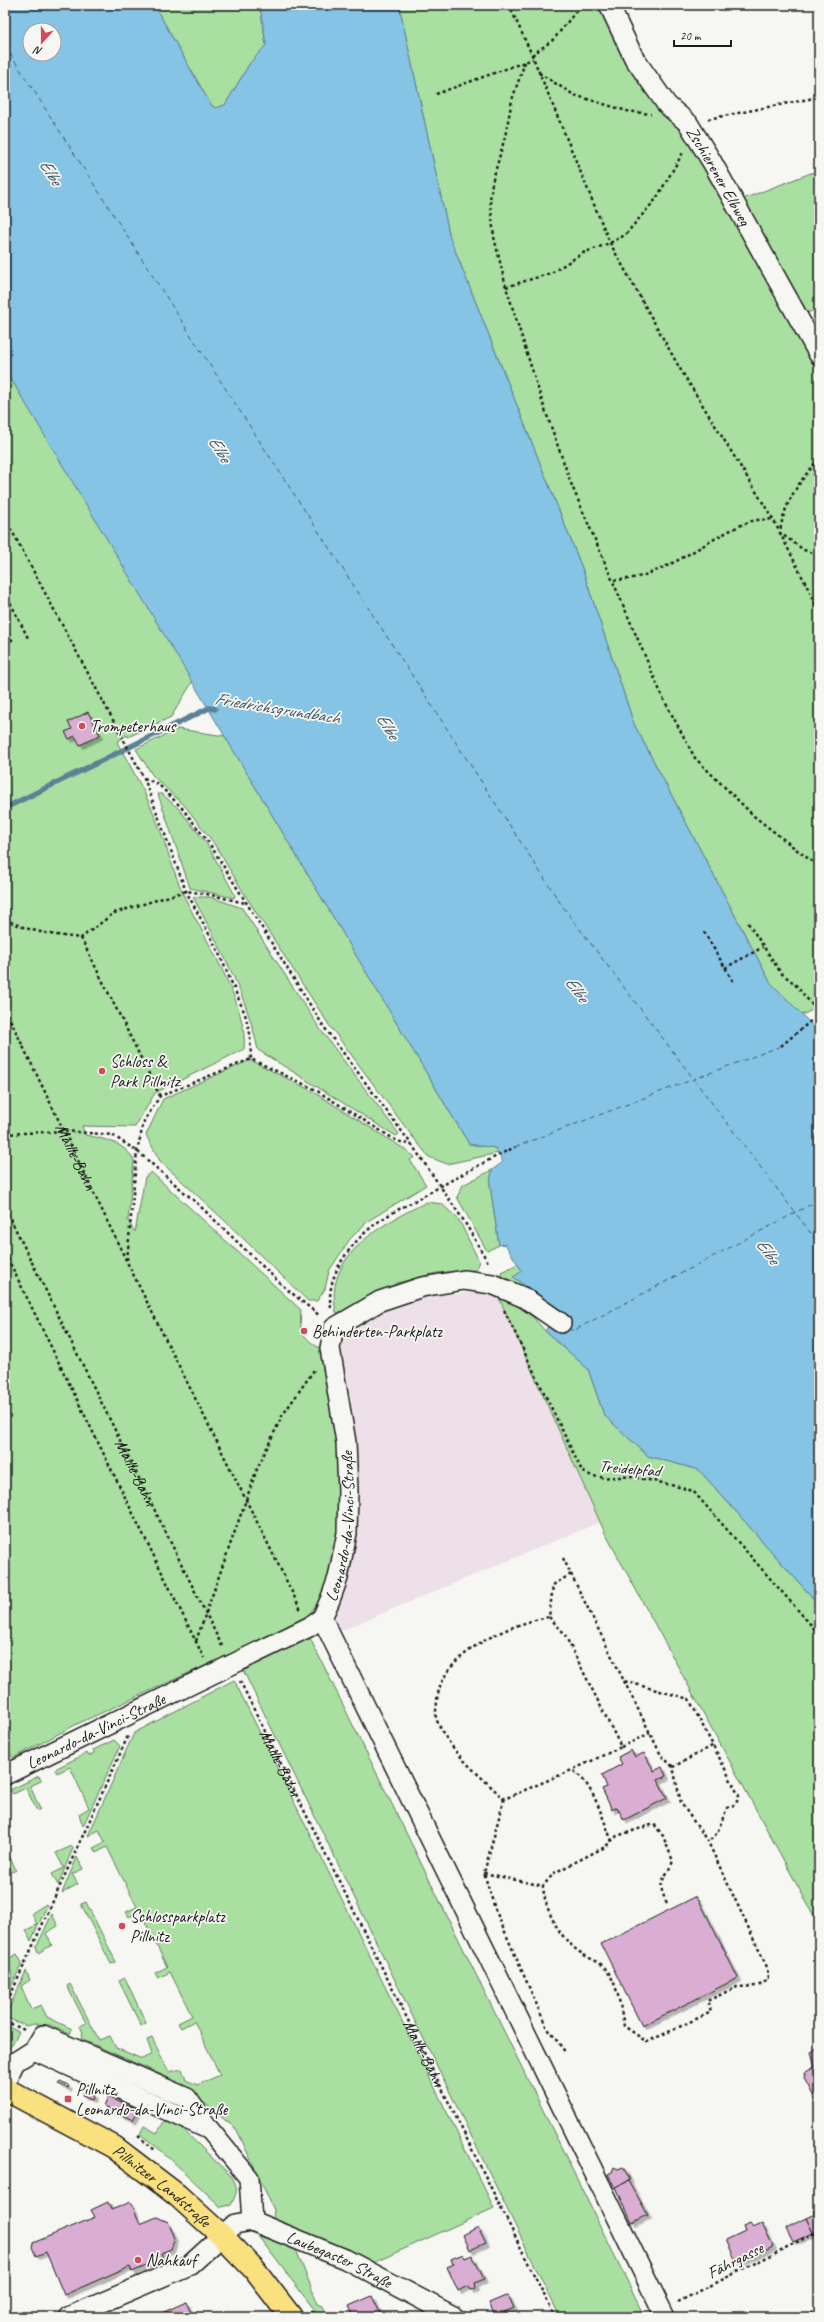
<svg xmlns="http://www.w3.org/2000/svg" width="824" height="2322" font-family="Caveat,sans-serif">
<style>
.built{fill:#ede0e8}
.green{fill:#a9dfa1;stroke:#627e5e}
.water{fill:#86c4e6;stroke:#5c8195;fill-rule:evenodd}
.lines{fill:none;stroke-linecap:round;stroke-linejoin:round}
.stream{stroke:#5c8195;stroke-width:5.5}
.ferry{stroke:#415763;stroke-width:1;stroke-dasharray:5 4;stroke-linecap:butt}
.building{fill:#d9aed2;stroke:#1c1c1c;filter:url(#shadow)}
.minor-casing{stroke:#1c1c1c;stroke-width:22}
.major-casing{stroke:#1c1c1c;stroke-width:25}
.path{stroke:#1c1c1c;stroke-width:2.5;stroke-dasharray:3 3;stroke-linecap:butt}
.minor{stroke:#f6f6f2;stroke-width:19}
.major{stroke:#fae180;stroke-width:22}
.poi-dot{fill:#d1495b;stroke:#f6f6f2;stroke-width:1.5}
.labels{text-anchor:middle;stroke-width:3.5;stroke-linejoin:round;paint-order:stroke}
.street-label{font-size:17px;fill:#1c1c1c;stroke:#f6f6f2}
.poi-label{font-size:17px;fill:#1c1c1c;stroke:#f6f6f2;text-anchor:start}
.water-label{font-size:18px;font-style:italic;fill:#415763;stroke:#f6f6f2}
</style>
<defs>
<filter id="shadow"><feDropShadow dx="3.5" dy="3.5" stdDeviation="0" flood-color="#0004"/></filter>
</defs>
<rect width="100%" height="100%" fill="#f6f6f2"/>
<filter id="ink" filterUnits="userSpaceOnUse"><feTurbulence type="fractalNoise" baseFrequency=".025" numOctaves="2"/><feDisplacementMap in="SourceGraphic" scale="8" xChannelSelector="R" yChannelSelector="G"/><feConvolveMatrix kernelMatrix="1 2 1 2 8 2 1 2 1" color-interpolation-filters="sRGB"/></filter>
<g filter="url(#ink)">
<path class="built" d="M496,1291L600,1522L338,1632L334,1624L345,1580L338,1349L344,1334L385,1307L426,1296Z"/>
<g class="green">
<path d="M154,5H260L266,45L262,52L250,63L225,105L216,108L211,105Z"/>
<path d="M399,5H602L684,127L819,364V1007L802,1015L770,982L634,724L582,568L450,238Z"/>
<path d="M819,170V308L805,314L740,200Z"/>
<path d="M5,369L193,681L171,717L128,737L127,735L117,742C132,769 147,795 158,824C167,848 174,874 185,898C204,938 249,1006 244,1049L155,1093L135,1127L82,1126L85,1135C104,1139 124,1142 134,1160L128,1221L135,1232L145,1177L151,1172L301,1310C299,1332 302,1337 321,1349L341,1442L340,1534L331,1574L319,1602L307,1616L281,1631L77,1724L13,1758L5,1744Z"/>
<path d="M178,729L225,736L469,1144L495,1148L498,1153L447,1164L429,1157L412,1136L329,1025L250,903L213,842L185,806L153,776L136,749Z"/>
<path d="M158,794H162L179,809L207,844L235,895L234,898L190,888Z"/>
<path d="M193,897H210L242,908L320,1029L399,1134L396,1136L258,1050C247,995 219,946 193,897Z"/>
<path d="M250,1060L312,1091L406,1150L415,1157L410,1160L426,1185L368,1221L350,1239L329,1271L325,1289L317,1301H308L225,1221L160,1161L146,1135L163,1099Z"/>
<path d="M492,1170L490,1185L499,1245L487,1251L457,1197L463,1185Z"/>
<path d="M427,1202L442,1204L459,1220L479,1261L476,1270L437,1273L397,1283L341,1314L336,1312C323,1254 384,1223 427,1202Z"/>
<path d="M518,1264L522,1271L514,1277L559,1310L501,1279V1272Z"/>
<path d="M496,1291L533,1317L545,1331L588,1369L604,1415L648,1456L699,1470L819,1605V1925L605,1533Z"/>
<path d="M309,1636L645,2317H560L242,1668Z"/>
<path d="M234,1680L494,2208L371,2264L276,2224L273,2218L274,2210L237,2130L207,2105L176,2085L178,2082L81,2039L83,2033L80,2026L86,2023L67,1986L70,1984L99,2040L110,2036L116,2048L142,2059L152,2054L147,2040L152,2038L169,2072L182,2069L186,2080L197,2085L220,2075L194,2021L181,2028L178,2023L192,2016L170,1972L158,1978L155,1973L167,1967L140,1911L129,1917L126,1912L137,1907L107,1847L96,1853L93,1848L105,1842L99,1830L88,1836L134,1733Z"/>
<path d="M114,1740L120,1746L83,1826L79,1814L89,1808L70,1767L57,1773L55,1769L87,1753L89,1756L94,1753L93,1750Z"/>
<path d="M39,1776L41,1781L30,1786L40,1809L37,1811L26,1788L13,1794L10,1790Z"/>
<path d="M72,1846L73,1848L58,1885L52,1874L64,1868L56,1853Z"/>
<path d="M5,1847L16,1870L12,1872L5,1858Z"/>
<path d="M77,1857L83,1869L72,1874L78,1884L62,1893Z"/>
<path d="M86,1902L116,1962L111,1964L81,1904Z"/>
<path d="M46,1904L47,1906L31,1941L26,1930L37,1925L32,1913Z"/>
<path d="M52,1914L58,1926L46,1933L52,1945L38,1953L36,1948Z"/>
<path d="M17,1954L22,1963L5,2000V1982L13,1977L6,1960Z"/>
<path d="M26,1971L30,1980L21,1986L31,2009L41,2005L47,2017L72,2029L70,2034L50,2025L34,2024L26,2026L5,2017Z"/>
<path d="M125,1978L146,2023L141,2026L119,1981Z"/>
<path d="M5,2025L19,2032L5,2056Z"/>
<path d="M167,2117L176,2123L231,2176C239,2187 237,2193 231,2205L221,2207L163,2152L140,2134L144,2126L157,2133Z"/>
<path d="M258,2236L294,2245L318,2304L323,2306L328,2317H320Z"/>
</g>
<path class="water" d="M5,5H154L211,105L216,108L225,105L250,63L266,45L260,5H399L450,238L582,568L634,724L770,982L819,1032V1605L699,1470L648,1456L604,1415L588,1369L545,1331L559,1309L513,1277L522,1271L505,1244L499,1245L490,1185L492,1170L503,1162L495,1148L469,1144L5,369ZM30,30H54V54H30Z"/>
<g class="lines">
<path class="stream" d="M5,808L209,708L215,709"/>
<g class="ferry">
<path d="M5,46L210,365L563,907L819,1244"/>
<path d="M515,1147L781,1046"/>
<path d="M569,1328L573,1331L819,1200"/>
</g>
</g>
<g class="building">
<path d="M88,712L100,735L80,745L75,736L69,739L65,732L72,729L68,722Z"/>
<path d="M631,1750L635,1757L644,1753L654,1771L662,1767L666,1776L658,1780L667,1798L624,1820L617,1807L612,1810L602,1789L607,1787L602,1775L622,1764L618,1757Z"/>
<path d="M697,1896L738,1978L642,2026L601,1944Z"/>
<path d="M819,2048V2107L804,2078L806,2071L815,2066L811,2052Z"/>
<path d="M60,2081L69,2085L68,2088L58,2084Z"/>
<path d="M84,2091L94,2095L92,2100L82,2096Z"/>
<path d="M108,2097L138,2110L133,2120L104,2107Z"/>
<path d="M614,2167L618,2169L623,2167L630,2180L615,2188L608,2174L612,2172Z"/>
<path d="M629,2181L648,2215L632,2223L616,2187Z"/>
<path d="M108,2202L111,2210L131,2202L140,2224L157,2217L168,2222L175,2238L171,2249L161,2253L163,2259L132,2272L130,2266L64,2295L46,2252L36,2256L32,2247L33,2243L95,2217L91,2210Z"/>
<path d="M819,2208V2223L813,2211Z"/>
<path d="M815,2214L819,2223V2230L813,2233L806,2218Z"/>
<path d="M806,2218L813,2233L793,2242L786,2228Z"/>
<path d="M750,2223L753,2227L762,2223L773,2246L737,2263L726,2240L745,2231L743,2226Z"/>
<path d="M478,2227L486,2243L470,2250L463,2235Z"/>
<path d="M463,2254L465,2258L472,2255L484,2279L475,2283L476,2288L471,2290L469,2286L458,2291L447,2267L453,2264L451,2259Z"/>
<path d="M508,2295L514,2308L495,2316L489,2303Z"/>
<path d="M372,2296L382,2317H354L349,2306Z"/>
<path d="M186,2302L193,2317H153Z"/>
<path d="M819,2309V2317H802Z"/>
</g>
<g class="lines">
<defs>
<g id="minor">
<path id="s4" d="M609,5L634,58L667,105L688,123L712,162L819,355"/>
<path d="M322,1618L665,2317"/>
<path id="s5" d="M5,1775L309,1627L322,1618L330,1600L338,1578L347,1533L348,1491L346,1442L330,1348L334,1328L380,1301L422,1287L464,1280L492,1284L525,1298L561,1323"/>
<path d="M34,2050L208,2129"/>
<path d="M5,2083L15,2062L34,2050L43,2035L187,2098L209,2129L249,2178L252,2221"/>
<path id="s6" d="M68,2317L190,2265L235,2224L252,2221L345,2259L455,2317"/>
</g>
<g id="major">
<path id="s7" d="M5,2089L114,2147L177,2195L221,2235L254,2269L291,2317"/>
</g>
</defs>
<use href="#minor" class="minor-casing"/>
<use href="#major" class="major-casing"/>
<g class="path">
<path d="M509,5L532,55L610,243L679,367L773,519L819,610"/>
<path d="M532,55L554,39L581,5"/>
<path d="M525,62L512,100L505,137L492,183L490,200L494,237L506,287L542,401L572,486L663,698L695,758L755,817L819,867"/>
<path d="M539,73L574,95L627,111L651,114"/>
<path d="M436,94L533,59"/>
<path d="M708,119L819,97"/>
<path d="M506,287L551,273L583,253L610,243L625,235L656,199L684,151"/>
<path d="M819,459C800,480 783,504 780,533L804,550L819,555"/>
<path d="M5,518L144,778L186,891L218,951L245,1014L250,1034L251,1059"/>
<path d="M614,580C663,580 704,539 749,522C756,519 765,520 773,519"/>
<path d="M5,592L28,638"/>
<path d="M5,628L13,642"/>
<path d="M144,778L158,784L182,808L209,843L324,1027L412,1145L464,1221L489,1264"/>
<path d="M5,919C29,932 54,935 81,938L114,913L186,891L207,894L245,903"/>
<path d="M748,923L781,973L794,983L819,1013"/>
<path d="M704,932L733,981"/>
<path d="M81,938L160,1096"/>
<path d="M725,968L763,947"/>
<path id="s1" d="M5,1009L127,1262L301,1610"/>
<path d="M814,1018L819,1023"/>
<path d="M781,1046L819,1014"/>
<path d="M5,1134L65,1131L112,1135L137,1151L199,1205L282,1285L320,1316"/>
<path id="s2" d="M5,1208L223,1648"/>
<path d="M5,1253L204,1658"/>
<path d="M127,1260L137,1151L144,1121L160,1096L251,1059L314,1089L397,1141L411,1145"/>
<path d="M331,1308C325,1276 350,1244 374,1225C387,1215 403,1207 418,1199C450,1181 482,1163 515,1147"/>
<path d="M504,1310L582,1471C597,1481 614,1476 631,1477C652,1480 672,1485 693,1491L819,1634"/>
<path d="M563,1558L624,1681L689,1699L739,1796L736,1804L727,1808L717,1833L708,1842"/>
<path d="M571,1574L553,1585L549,1617C509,1624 441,1653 437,1700C437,1706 435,1713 436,1718C448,1751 480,1775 504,1799L572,1770C594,1784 602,1818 612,1841"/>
<path d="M549,1617L564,1633L621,1747L572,1770"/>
<path d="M196,1641L257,1469L282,1416L314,1370"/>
<path id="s3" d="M240,1681L555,2317"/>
<path d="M624,1681L661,1755L673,1767"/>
<path d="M621,1747L650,1733"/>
<path d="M504,1799L484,1873L495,1909L546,2026L566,2053"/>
<path d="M484,1873L543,1886"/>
<path d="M667,1903C655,1880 665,1881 673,1861L663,1836L654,1824L617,1836L605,1847L554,1873L543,1886C545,1912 561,1941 584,1955C590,1959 598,1961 603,1966C618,1981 620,2006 624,2026L647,2042L711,2012L707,2001L737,1987L758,1986L768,1980L767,1967L708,1842L681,1803L673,1767L714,1745"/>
<path d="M5,2007L128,1736"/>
<path d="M5,2021L24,2030"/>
<path d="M138,2136L155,2150"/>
<path d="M678,2302L819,2231"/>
<path d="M311,2311L315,2317"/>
</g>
<use href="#minor" class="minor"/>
<use href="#major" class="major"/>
</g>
</g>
<g class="poi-dot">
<circle cx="82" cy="726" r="4"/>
<circle cx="102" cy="1071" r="4"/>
<circle cx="304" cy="1331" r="4"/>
<circle cx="122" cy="1926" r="4"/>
<rect x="64" y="2095" width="8" height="8" rx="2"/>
<circle cx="138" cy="2260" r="4"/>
</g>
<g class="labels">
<g class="street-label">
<text dy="6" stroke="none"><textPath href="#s4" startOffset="205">Zschierener Elbweg</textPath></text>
<text dy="6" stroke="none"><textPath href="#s1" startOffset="164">Maille-Bahn</textPath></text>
<text transform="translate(630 1468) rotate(5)" y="6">Treidelpfad</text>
<text dy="6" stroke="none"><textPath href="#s2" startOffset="295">Maille-Bahn</textPath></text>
<text dy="6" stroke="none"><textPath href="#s5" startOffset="449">Leonardo-da-Vinci-Straße</textPath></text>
<text dy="6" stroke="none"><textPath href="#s5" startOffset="101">Leonardo-da-Vinci-Straße</textPath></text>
<text dy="6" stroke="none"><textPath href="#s3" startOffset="91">Maille-Bahn</textPath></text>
<text dy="6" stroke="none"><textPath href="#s3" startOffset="415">Maille-Bahn</textPath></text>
<text dy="6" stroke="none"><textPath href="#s7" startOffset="185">Pillnitzer Landstraße</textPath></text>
<text dy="6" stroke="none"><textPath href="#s6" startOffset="306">Laubegaster Straße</textPath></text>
<text transform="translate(735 2260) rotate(-27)" y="6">Fährgasse</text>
</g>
<g class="poi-label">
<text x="90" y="732">Trompeterhaus</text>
<text x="110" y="1067">Schloss &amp;<tspan x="110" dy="20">Park Pillnitz</tspan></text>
<text x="312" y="1337">Behinderten-Parkplatz</text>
<text x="130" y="1922">Schlossparkplatz<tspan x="130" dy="20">Pillnitz</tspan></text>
<text x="76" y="2095">Pillnitz,<tspan x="76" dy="20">Leonardo-da-Vinci-Straße</tspan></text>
<text x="146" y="2266">Nahkauf</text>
</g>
<g class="water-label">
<text transform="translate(51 172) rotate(58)" y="6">Elbe</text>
<text transform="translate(220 449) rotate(59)" y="6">Elbe</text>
<text transform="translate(277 708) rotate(9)" y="6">Friedrichsgrundbach</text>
<text transform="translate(388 726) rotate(58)" y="6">Elbe</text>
<text transform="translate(577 989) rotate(54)" y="6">Elbe</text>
<text transform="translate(768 1251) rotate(54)" y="6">Elbe</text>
</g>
</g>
<rect width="824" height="2322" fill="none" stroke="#f6f6f2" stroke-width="20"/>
<rect x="10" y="10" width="804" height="2302" fill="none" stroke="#1c1c1c" stroke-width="1.5" filter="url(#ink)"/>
<g transform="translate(42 42) rotate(201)"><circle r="19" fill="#f6f6f2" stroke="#9f9f9c"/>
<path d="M0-3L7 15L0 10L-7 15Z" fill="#d1495b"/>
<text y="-6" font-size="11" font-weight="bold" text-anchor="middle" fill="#1c1c1c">N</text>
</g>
<path d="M674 40v6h57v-6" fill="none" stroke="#1c1c1c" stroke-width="2"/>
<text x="680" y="40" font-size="12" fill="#1c1c1c" stroke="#f6f6f2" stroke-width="3" paint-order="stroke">20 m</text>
</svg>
